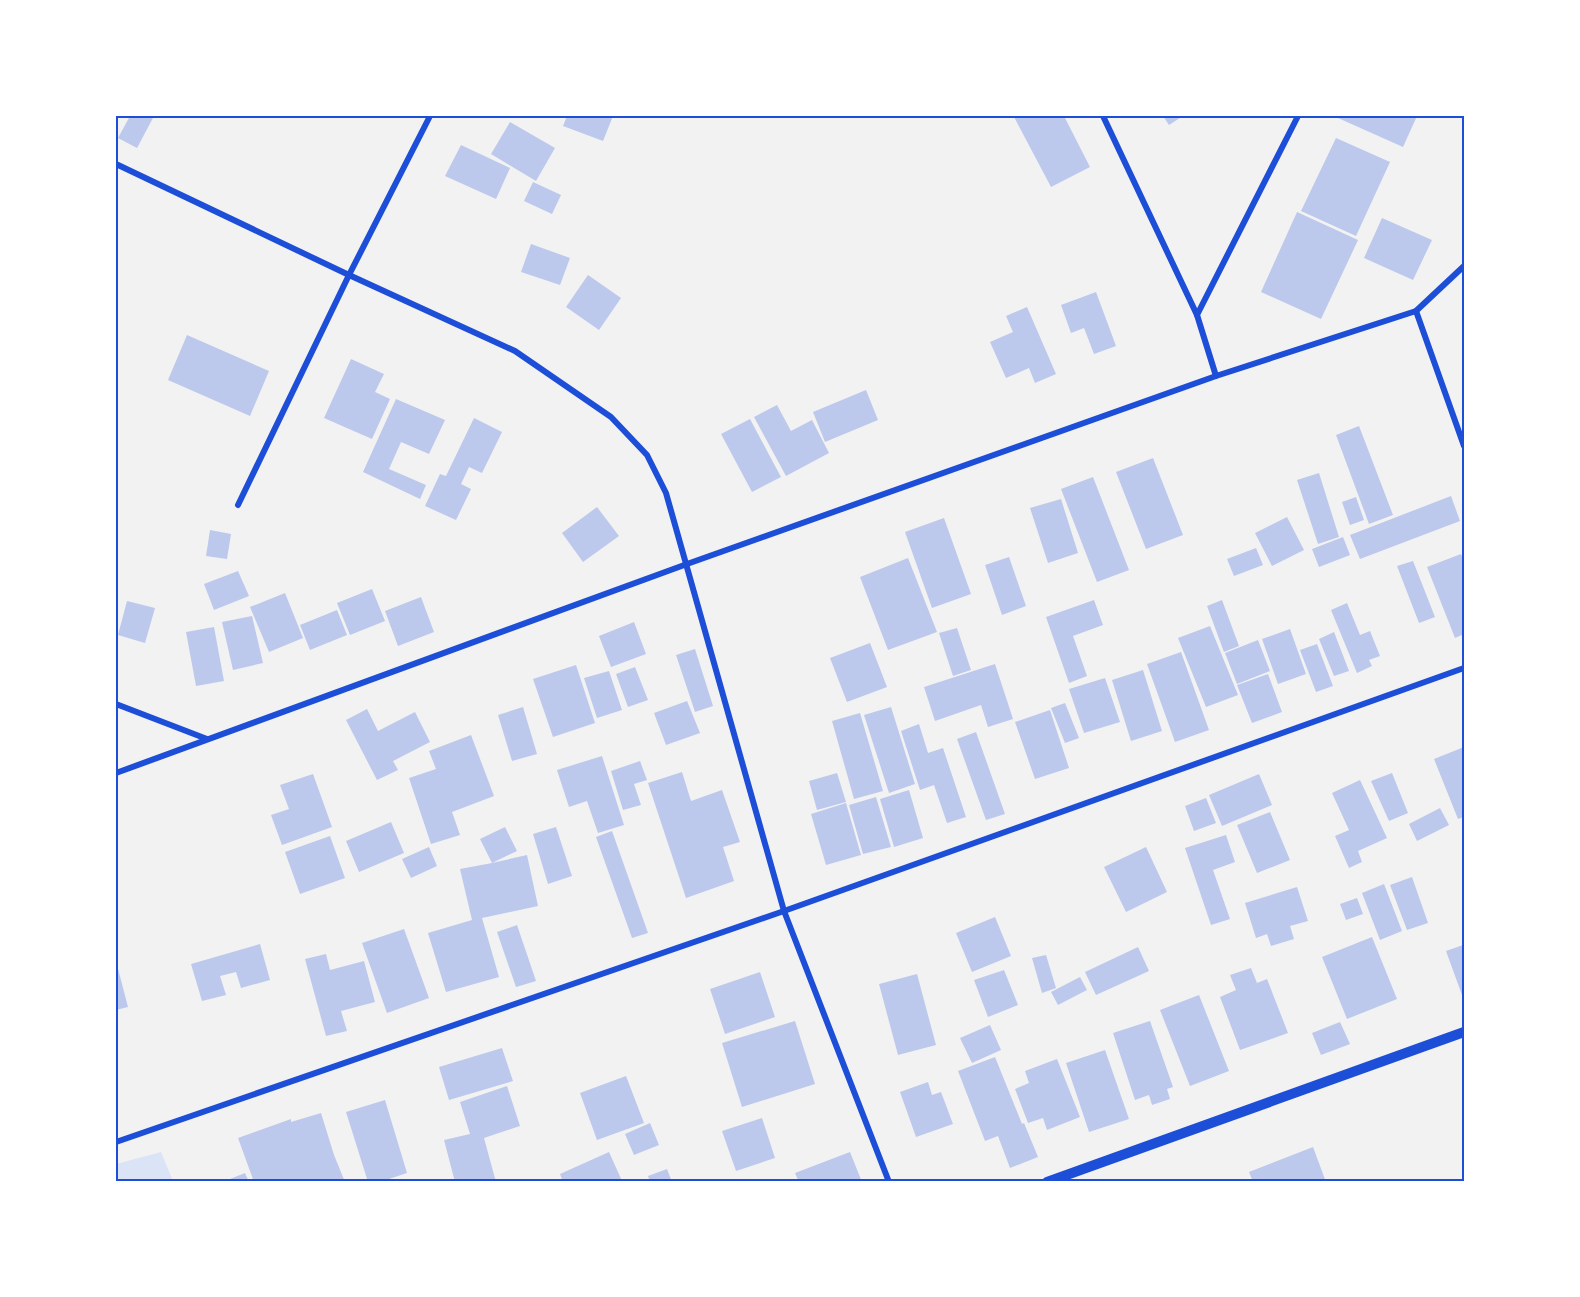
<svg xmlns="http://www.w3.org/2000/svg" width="1580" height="1297" font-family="Merriweather,serif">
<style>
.green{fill:#dbe4f7}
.building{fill:#bdc9ec}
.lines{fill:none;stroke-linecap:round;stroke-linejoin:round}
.minor{stroke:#1d4ed8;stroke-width:6}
.tertiary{stroke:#1d4ed8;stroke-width:10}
.neatline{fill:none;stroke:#1d4ed8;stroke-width:2}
</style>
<rect width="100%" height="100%" fill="#f2f2f2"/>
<path class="green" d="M161,1152L173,1181H116V1164Z"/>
<g class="building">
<path d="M130,116H154L137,148L118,138Z"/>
<path d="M567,116H613L603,141L563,126Z"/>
<path d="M1017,116H1064L1090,167L1051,187L1014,117Z"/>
<path d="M1163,116H1183L1169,125Z"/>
<path d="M1339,116H1417L1403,147L1338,118Z"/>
<path d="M510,122L555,148L536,181L491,154Z"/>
<path d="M1336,138L1390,162L1356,236L1301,211Z"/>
<path d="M461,145L510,168L496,199L445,176Z"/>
<path d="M533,182L561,195L552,214L524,201Z"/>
<path d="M1297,212L1358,240L1321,319L1261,292Z"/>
<path d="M1382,218L1432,240L1413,280L1364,258Z"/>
<path d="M531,244L570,258L560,285L521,272Z"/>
<path d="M588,275L621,298L599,330L566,307Z"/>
<path d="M1096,292L1116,346L1094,354L1084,328L1071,333L1061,305Z"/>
<path d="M1027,307L1056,374L1035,383L1029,368L1006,378L990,342L1013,332L1006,316Z"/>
<path d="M187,335L269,371L250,416L168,380Z"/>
<path d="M351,359L384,374L375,392L390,399L372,439L324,418Z"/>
<path d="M866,390L878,420L825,442L813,412Z"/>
<path d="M396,399L445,420L429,454L401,442L389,469L426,485L420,499L363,472Z"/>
<path d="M777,405L791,431L812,420L829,453L786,476L754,417Z"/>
<path d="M474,418L502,432L482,473L469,467L461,484L471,489L456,520L425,506L440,474L446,476Z"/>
<path d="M750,419L781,477L752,492L721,434Z"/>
<path d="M1359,426L1393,515L1369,524L1336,435Z"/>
<path d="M1153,458L1183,535L1146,549L1116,472Z"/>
<path d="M1319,473L1339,537L1318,544L1297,480Z"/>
<path d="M1093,477L1129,570L1097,582L1061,489Z"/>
<path d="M1451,496L1460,521L1360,559L1350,535Z"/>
<path d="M1356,497L1364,520L1350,525L1342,502Z"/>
<path d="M1061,499L1078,553L1048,563L1030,508Z"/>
<path d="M597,507L619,536L583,562L562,533Z"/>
<path d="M1287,517L1304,550L1272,566L1255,533Z"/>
<path d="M944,518L971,594L932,608L905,532Z"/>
<path d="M210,530L231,534L227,559L206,556Z"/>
<path d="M1343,537L1350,555L1319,567L1312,549Z"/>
<path d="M1256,548L1263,565L1234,576L1227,559Z"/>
<path d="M1461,554L1464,562V634L1455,638L1427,567Z"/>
<path d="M1009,557L1026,606L1002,615L985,565Z"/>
<path d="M908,558L937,632L888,650L860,577Z"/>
<path d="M1413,561L1435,617L1419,623L1397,566Z"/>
<path d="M238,571L249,596L214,610L204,584Z"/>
<path d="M372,589L385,621L350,635L337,603Z"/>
<path d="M285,593L303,638L269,652L250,607Z"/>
<path d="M421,597L434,632L398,646L385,611Z"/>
<path d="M1094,600L1103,625L1073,636L1087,676L1069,683L1046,617Z"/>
<path d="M1222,600L1239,646L1224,652L1207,606Z"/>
<path d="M127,601L155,608L145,643L118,635Z"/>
<path d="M1347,603L1360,635L1370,631L1380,656L1369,660L1372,666L1357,673L1331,610Z"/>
<path d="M337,610L347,635L310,650L300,625Z"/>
<path d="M252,616L263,663L233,670L222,622Z"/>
<path d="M634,622L646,654L611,667L599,636Z"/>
<path d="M1210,626L1238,695L1206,707L1178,638Z"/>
<path d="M214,627L224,681L196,686L186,632Z"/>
<path d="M957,628L971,670L953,676L939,633Z"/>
<path d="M1290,629L1306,674L1278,684L1262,639Z"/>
<path d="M1334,632L1349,671L1334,676L1319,639Z"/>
<path d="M1258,640L1270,671L1237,684L1225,653Z"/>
<path d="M870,643L887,687L847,702L830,658Z"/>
<path d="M1317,644L1333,686L1316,692L1300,650Z"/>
<path d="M695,649L713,706L695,712L676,655Z"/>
<path d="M1181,652L1209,730L1175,742L1147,664Z"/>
<path d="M995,664L1013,719L988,727L981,705L935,721L924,687Z"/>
<path d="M576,665L595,723L553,737L533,679Z"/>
<path d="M635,667L648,700L628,707L616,674Z"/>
<path d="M1143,670L1162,731L1131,741L1112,680Z"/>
<path d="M609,671L622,710L597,718L584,678Z"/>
<path d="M1268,674L1282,712L1252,723L1237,685Z"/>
<path d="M1105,678L1120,722L1084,733L1069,689Z"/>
<path d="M687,701L700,733L666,745L654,713Z"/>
<path d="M1065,703L1079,738L1065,743L1051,708Z"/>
<path d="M523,707L537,754L512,761L498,715Z"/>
<path d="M891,707L915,784L889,793L864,715Z"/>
<path d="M367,709L378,731L415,712L430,742L393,761L398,770L377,780L346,720Z"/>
<path d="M1050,710L1069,768L1035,779L1015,722Z"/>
<path d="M860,713L883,791L854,799L832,721Z"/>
<path d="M919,724L928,753L943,748L966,817L947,823L934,785L920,790L901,731Z"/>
<path d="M976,732L1005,814L986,820L957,739Z"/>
<path d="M471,735L494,796L452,812L460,835L431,844L409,778L436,769L429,751Z"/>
<path d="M1464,747V817L1458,819L1434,759Z"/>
<path d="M602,756L624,825L598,833L587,801L569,807L557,770Z"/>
<path d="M640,761L647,780L634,784L641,805L623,810L611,771Z"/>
<path d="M682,772L691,801L722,790L740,842L723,847L734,881L686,898L648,783Z"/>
<path d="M837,773L846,802L817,810L809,781Z"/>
<path d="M1392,773L1408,813L1389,821L1371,781Z"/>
<path d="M313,774L332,827L282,845L271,815L289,809L280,785Z"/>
<path d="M1259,774L1272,805L1222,826L1209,795Z"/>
<path d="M1360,780L1387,838L1358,851L1362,862L1349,868L1335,836L1349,830L1332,793Z"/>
<path d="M909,790L923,838L894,847L880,799Z"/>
<path d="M876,797L891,847L863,854L849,805Z"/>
<path d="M1206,798L1216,823L1194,831L1185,806Z"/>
<path d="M846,803L861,855L826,865L811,814Z"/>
<path d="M1440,808L1449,825L1417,841L1409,824Z"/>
<path d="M1270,812L1290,860L1257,873L1237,825Z"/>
<path d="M391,822L404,853L359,872L346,841Z"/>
<path d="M505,827L517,851L492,863L527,855L538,906L482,918L499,977L446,992L428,933L472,920L460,869L492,863L480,839Z"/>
<path d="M556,827L572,876L548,884L533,834Z"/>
<path d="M612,831L648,933L632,938L596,837Z"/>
<path d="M1226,835L1235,862L1213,870L1230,919L1211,925L1185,848Z"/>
<path d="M330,836L345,878L300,894L285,852Z"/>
<path d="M429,847L437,866L411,878L402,859Z"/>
<path d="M1146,847L1167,892L1126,912L1104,867Z"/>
<path d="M1412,877L1428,923L1407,930L1390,885Z"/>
<path d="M1384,884L1402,931L1380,940L1362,893Z"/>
<path d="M1297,887L1308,921L1290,926L1294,939L1271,946L1267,934L1256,938L1245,903Z"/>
<path d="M1357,898L1363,914L1346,920L1340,904Z"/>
<path d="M995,917L1011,956L972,972L956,933Z"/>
<path d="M517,925L536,981L516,987L497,932Z"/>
<path d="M404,929L429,998L387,1013L362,943Z"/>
<path d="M1372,937L1397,999L1347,1019L1322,957Z"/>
<path d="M260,944L270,980L241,988L236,972L220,976L226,995L202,1001L191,964Z"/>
<path d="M1463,945L1464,994L1462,995L1446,951Z"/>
<path d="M1138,947L1149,971L1096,995L1085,972Z"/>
<path d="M326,954L330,970L364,961L375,1002L341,1011L347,1031L326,1036L305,959Z"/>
<path d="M1046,955L1056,988L1042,993L1032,958Z"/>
<path d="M116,961L128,1007L116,1010Z"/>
<path d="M1251,968L1257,983L1267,979L1288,1033L1240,1050L1220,997L1236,990L1230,975Z"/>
<path d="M1004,970L1018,1005L988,1017L974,980Z"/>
<path d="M760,972L775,1017L725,1034L710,989Z"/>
<path d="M917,974L936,1045L898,1055L879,984Z"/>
<path d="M1080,977L1087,990L1058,1005L1051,992Z"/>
<path d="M1199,995L1229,1071L1190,1086L1160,1010Z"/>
<path d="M795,1021L815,1084L742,1107L722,1043Z"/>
<path d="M1150,1021L1173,1087L1167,1089L1170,1099L1152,1105L1149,1095L1135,1100L1113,1033Z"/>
<path d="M1340,1022L1350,1044L1321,1055L1312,1033Z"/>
<path d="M990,1025L1001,1050L972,1063L960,1038Z"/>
<path d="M502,1048L513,1081L449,1100L439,1067Z"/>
<path d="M1105,1050L1129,1119L1089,1132L1066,1063Z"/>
<path d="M995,1057L1022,1124L1024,1123L1038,1157L1010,1168L998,1136L985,1141L958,1071Z"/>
<path d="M1057,1059L1080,1117L1047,1130L1043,1118L1028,1123L1015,1089L1029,1083L1025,1071Z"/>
<path d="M626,1076L644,1123L597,1140L580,1093Z"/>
<path d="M928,1082L932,1095L941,1092L953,1124L916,1137L900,1092Z"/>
<path d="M507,1086L520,1126L484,1138L496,1182H455L444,1140L470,1134L460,1102Z"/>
<path d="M385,1100L407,1173L380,1182H368L346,1112Z"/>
<path d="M321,1113L334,1155L345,1182H254L238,1138L291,1119V1122Z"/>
<path d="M762,1118L775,1158L736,1171L722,1131Z"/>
<path d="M650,1123L659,1145L634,1155L625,1134Z"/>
<path d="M1313,1147L1326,1182H1253L1249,1172Z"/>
<path d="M609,1152L622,1181L563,1182L560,1174Z"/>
<path d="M850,1152L862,1182H799L795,1173Z"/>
<path d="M667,1169L672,1182H650L648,1176Z"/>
<path d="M245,1173L249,1182H225V1181Z"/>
</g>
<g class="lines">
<g class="minor">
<path d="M1103,116L1197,315L1216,376"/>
<path d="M116,164L349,275L515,351L611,417L647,455L666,493L784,911L889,1182"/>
<path d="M1416,311L1464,446"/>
<path d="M1197,315L1298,116"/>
<path d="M238,505L349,275L430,116"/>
<path d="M116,704L207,739"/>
<path d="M116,773L687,564L1216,376L1416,311L1464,266"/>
<path d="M116,1142L784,911L1464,668"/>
</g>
<path class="tertiary" d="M1047,1182L1464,1032"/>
</g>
<rect width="1580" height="1297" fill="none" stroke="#ffffff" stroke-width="234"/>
<rect x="117" y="117" width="1346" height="1063" class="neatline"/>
</svg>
